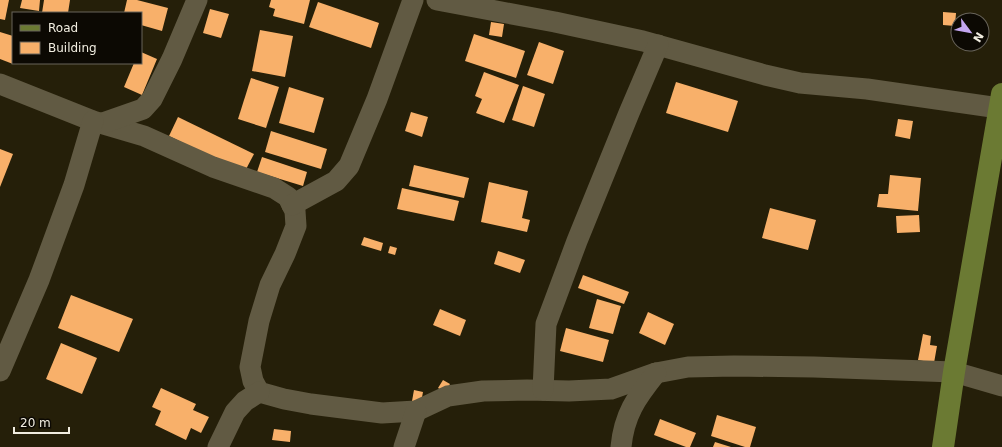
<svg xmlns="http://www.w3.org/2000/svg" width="1002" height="447" font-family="'DejaVu Sans',sans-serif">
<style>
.building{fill:#f8b06a}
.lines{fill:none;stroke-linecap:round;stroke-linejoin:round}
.minor{stroke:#615a43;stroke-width:21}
.major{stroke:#6b7a33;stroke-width:22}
</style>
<rect width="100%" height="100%" fill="#251f09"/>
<g class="building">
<path d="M0,0H9L5,20L0,19Z"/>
<path d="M22,0H40L39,11L20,8Z"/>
<path d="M44,0H70L68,13H42Z"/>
<path d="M127,0H137L168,8L162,31L141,25V13H124Z"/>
<path d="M271,0H310L304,24L273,16L275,9L269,7Z"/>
<path d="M318,2L379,23L371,48L309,27Z"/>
<path d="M210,9L229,14L221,38L203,33Z"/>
<path d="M943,12L956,13L955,26L943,25Z"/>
<path d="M491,22L504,24L502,37L489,35Z"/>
<path d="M260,30L293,36L285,77L252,71Z"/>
<path d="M0,32L13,36V64L0,59Z"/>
<path d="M474,34L525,51L516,78L465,61Z"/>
<path d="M539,42L564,51L553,84L527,75Z"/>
<path d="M141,52L157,59L142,95L124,87L134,63H141Z"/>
<path d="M484,72L519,85L504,123L476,113L482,99L475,96Z"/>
<path d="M251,78L279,87L266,128L238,119Z"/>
<path d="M676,82L738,101L728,132L666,113Z"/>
<path d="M523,86L545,94L534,127L512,120Z"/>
<path d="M289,87L324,98L314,133L279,123Z"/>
<path d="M411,112L428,117L422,137L405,131Z"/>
<path d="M178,117L254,154L244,173L169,136Z"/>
<path d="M898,119L913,121L910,139L895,136Z"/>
<path d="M271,131L327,149L321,169L265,152Z"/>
<path d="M0,149L13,154L0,187Z"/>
<path d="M262,157L307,172L303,186L257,172Z"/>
<path d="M414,165L469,178L464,198L409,186Z"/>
<path d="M890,175L921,178L918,211L877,207L879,194H888Z"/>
<path d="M489,182L528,191L522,218L530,220L527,232L481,222Z"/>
<path d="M402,188L459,201L454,221L397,209Z"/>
<path d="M770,208L816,220L808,250L762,238Z"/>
<path d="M919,215L920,232L897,233L896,216Z"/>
<path d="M364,237L383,243L381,251L361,245Z"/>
<path d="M390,246L397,248L395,255L388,253Z"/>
<path d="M498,251L525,260L520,273L494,264Z"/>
<path d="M583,275L629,292L624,304L578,288Z"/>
<path d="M71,295L133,319L119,352L58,328Z"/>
<path d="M597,299L621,306L613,334L589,328Z"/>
<path d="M440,309L466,320L460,336L433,325Z"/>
<path d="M648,312L674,324L665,345L639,333Z"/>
<path d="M566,328L609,340L603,362L560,351Z"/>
<path d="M923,334L931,336L930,345L937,346L934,363L918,360Z"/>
<path d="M61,343L97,358L82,394L46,379Z"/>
<path d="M443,380L450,384L445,392L438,388Z"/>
<path d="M161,388L196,404L193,410L209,417L201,433L191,428L186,440L155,425L161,411L152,407Z"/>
<path d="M414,390L423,392L421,403L412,401Z"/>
<path d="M717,415L756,427L750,447H745L711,436Z"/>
<path d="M660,419L696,433L690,447H686L654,435Z"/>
<path d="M274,429L291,431L290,442L272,440Z"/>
<path d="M715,442L731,447H713Z"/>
</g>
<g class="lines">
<g class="minor">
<path d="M437,0L555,22L643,41L765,75L800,83L867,89L999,108"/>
<path d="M0,84L93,121L144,136L213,167L274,188L288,197L295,211L296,226L285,254L270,285L259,321L250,367L253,381L259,392L284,399L311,404L382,413L416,411L448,396L483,391L527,390L569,391L611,389L656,373L688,367L734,366L814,367L954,372L1002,386"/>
<path d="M103,123L143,109L152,99L172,59L197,0"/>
<path d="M292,205L336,181L349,166L377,99L413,0"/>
<path d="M0,371L39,280L74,185L93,121"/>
<path d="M543,390L546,324L577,241L629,113L658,45"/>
<path d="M218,447L235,412L245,401L259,392"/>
<path d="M404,447L416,411"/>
<path d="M621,447C624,415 636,398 656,373"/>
</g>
<path class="major" d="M943,447L954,372L1002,94"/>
</g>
<rect x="12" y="12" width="130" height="52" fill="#0c0903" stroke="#68645b"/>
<rect x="20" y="25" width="20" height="6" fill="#6b7a33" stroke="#68645b"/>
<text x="48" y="32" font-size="12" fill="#f1ede0">Road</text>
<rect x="20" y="42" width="20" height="12" fill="#f8b06a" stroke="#68645b"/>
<text x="48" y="52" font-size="12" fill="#f1ede0">Building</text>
<g transform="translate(970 32) rotate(122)"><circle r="19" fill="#0c0903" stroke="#68645b"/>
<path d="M0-3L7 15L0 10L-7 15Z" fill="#c4a7f1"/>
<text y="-6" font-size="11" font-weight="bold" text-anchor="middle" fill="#f1ede0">N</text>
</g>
<path d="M14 427v6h55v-6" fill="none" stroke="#f1ede0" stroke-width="2"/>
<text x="20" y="427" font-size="12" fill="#f1ede0" stroke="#0c0903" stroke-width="3" paint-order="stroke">20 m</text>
</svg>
